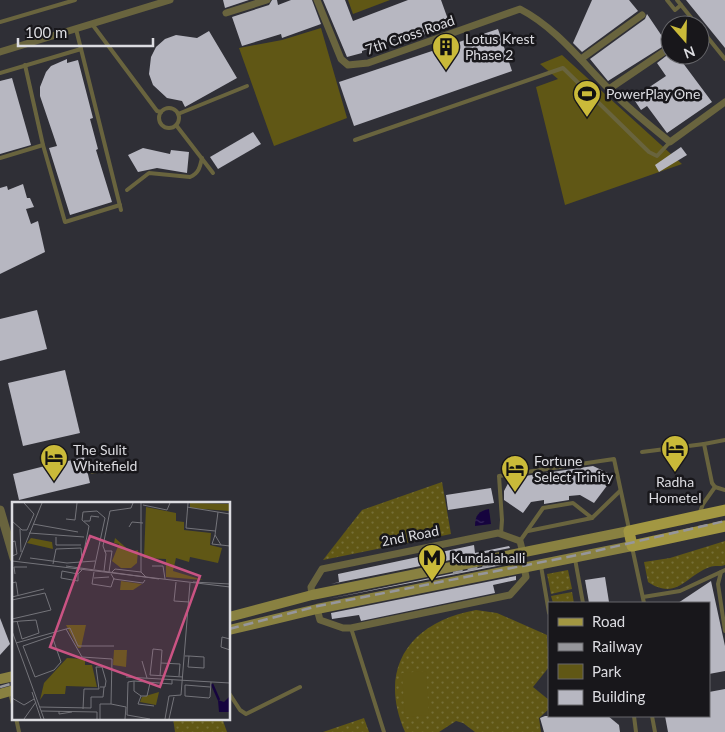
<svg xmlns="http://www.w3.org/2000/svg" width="725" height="732" font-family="Lato,sans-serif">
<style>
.grass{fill:url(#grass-dots)}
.park{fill:#605715}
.water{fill:url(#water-ripples)}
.building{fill:#b7b7c1}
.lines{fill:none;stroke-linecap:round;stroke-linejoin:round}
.service{stroke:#69643e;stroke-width:4}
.minor{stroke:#69643e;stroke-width:7}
.tertiary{stroke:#69643e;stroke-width:9}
.secondary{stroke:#898141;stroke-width:10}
.primary{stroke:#a29742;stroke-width:11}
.rail{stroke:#96969b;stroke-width:2.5;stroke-dasharray:10 5;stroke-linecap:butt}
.labels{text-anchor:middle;stroke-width:5;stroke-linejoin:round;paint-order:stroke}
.street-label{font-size:14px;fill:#dcdce1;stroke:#18171b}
.poi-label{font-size:14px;fill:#dcdce1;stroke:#18171b;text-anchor:start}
.inset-river{fill:none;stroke:#16043e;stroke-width:2.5}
.inset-road{fill:none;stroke:#74747a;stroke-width:1}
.view{fill:#ca5383;fill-opacity:0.15;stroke:#ca5383;stroke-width:2.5}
.inset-edge{fill:none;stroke:#dcdce1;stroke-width:2.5}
</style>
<defs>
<pattern id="grass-dots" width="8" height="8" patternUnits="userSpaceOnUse" patternTransform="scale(1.25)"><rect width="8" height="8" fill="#605715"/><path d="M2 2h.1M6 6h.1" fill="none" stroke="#766f37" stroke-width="1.8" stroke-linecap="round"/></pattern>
<pattern id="water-ripples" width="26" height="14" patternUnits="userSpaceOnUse" patternTransform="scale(1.25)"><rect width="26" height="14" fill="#16043e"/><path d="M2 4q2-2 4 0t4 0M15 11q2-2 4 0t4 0" fill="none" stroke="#37285a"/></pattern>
</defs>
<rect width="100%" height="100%" fill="#2f2f36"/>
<g class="grass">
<path d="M442,482L451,534L323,560L362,510Z"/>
<path d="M725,541V565C720,567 714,565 710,567C685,576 677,601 648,582L644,562L670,558Z"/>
<path d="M568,570L572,589L551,594L547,574Z"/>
<path d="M572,592L574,603H553L551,596Z"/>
<path d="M476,610L497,613L547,635L549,667L533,687L549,700V709L539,718L541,732H475L463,723L456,721L439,732H405C377,668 410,622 476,610Z"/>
<path d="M173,718H222L227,732H175Z"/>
<path d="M364,718L369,732H323Z"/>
</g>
<g class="park">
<path d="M348,0H390L353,14Z"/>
<path d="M321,28L347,118L274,146L239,48L282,40Z"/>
<path d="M562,55L682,164L565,205L536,87L558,79L540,64Z"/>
<path d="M426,671L429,715L405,717L402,673Z"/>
</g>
<path class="water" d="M489,509L491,524L475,526C475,515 479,511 489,509Z"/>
<g class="building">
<path d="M223,0H249L225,8Z"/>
<path d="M272,0H277L278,5L291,0H312L321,24L282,38L281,34L242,46L232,17L269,5Z"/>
<path d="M323,0H345L353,21L408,0H441L450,25L409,40L407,35L362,51V53L347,57Z"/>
<path d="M592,0H629L638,11L582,52L573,43Z"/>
<path d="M686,0H725V48Z"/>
<path d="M647,14L670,48V50L667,46L662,47L608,81L590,59L645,19Z"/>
<path d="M498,29L512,71L354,126L339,82Z"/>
<path d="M209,31L237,78L185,107L182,101L167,98L153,85L149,74L151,57L156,47L165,39L176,35L197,38Z"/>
<path d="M670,53V55H677L712,102L667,133L647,106L641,110L633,98L666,76L657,63Z"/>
<path d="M67,59V63L78,60L93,118L90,119L98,149L96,150L112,202L70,215L49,148L57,146L40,96V87L46,72L51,66Z"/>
<path d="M12,78L31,145L0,154V81Z"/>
<path d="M253,132L261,144L218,169L210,157Z"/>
<path d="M681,147L687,155L659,172L655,165Z"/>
<path d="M143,148L170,154L171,150L189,152L187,173L157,168L138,172L128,155Z"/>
<path d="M23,184L27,198H30L34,207L26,209L31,224L38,221L45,252L0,274V188L7,186L8,190Z"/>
<path d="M37,310L47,349L0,361V319Z"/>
<path d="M65,370L80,433L23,446L8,383Z"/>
<path d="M84,457L90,483L19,500L13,474L45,466L48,469L52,465Z"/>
<path d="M593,466L608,473L609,483L594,503L580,495L569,496V500L544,504V500L531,502L523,513L504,500V491L511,478Z"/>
<path d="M491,488L494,503L448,510L446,495Z"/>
<path d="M474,545L475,553L509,546L510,548L331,584L339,582L338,574Z"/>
<path d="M513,561V563L328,599Z"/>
<path d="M516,576V580L493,585L495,593L361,621L359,615L332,619L331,613Z"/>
<path d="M605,577L609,602L589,603L585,580Z"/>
<path d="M711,581L725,646V671L709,674V603H678Z"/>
<path d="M0,618L10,644L0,655Z"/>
<path d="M725,689V732H668L665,716H709V692Z"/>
<path d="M545,716H608L619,725L620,732H544L540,718Z"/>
</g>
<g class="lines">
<g class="service">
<path d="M667,0L675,10L681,5"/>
<path d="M677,0L697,25"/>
<path d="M0,22L75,0"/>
<path d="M92,24L157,111L161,112"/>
<path d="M700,28L725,59"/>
<path d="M76,29L81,49"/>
<path d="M25,65L43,145L65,222L120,205"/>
<path d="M0,73L81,49L121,210"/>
<circle cx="169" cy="118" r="10"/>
<path d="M178,114L247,86"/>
<path d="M176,125L213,173"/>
<path d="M355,140L563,68L649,152L657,156L670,142"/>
<path d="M0,158L43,145"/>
<path d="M127,190L149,173L190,177C199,173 200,167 202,158"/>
<path d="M725,440L704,444L712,483L715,487L725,490"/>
<path d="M642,452L704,444"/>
<path d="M47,461L48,465"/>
<path d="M92,472L113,468"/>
<path d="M700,512L703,504L715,487"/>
<path d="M528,531L592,518L620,491"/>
<path d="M501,534L502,520L499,476L614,459L629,529"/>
<path d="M520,541L543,508L573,503L592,518"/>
<path d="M632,547L644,603"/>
<path d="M575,559L583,603"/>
<path d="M541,566L549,613"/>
<path d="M721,572L718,584L725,631"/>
<path d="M643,597L680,591L725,570"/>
<path d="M351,628L384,732"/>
<path d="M10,693L14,708"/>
<path d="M229,693L240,710L246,714L300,687"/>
<path d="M634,716L636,732"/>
<path d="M652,716L655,732"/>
<path d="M16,718L19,732"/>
</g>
<g class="minor">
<path d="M317,0L341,59L348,65L368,63L520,9C555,27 581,61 609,89C628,108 649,125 670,142L725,102"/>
<path d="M226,13L267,0"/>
<path d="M0,52L170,0"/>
<path d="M581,59L642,15"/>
<path d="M609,89L665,51"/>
<path d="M312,595L311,587L322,569L498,533L520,541L523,553"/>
<path d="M317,609L320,620L343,628H351L510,595L526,577L524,567"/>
</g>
<path class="tertiary" d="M0,510L14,558"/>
<g class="secondary">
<path d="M229,617L312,595L629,531"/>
<path d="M229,630L317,609L632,546"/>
<path d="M0,679L14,676"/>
<path d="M0,694L14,690"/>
</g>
<path class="primary" d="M725,510L629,531L632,546L725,526"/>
<g class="rail">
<path d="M453,573L522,559"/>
<path d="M229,629L318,606L583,554L725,521"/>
<path d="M0,687L14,683"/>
</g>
</g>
<defs>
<symbol id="building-pin" viewBox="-11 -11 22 30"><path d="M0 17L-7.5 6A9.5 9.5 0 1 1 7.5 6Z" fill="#caba39" stroke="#18171b"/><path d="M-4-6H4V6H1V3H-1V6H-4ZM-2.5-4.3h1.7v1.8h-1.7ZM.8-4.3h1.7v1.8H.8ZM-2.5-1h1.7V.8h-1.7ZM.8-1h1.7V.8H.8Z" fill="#111"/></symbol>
<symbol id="stadium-pin" viewBox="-11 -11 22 30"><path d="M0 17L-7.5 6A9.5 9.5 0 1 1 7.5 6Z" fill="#caba39" stroke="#18171b"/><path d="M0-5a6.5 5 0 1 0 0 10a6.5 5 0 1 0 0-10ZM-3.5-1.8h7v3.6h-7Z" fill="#111"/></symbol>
<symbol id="hotel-pin" viewBox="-11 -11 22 30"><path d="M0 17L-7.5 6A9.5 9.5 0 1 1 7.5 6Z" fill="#caba39" stroke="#18171b"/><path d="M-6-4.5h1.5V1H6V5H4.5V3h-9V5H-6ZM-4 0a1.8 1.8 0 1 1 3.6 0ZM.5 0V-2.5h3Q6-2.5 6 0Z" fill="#111"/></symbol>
<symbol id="metro-pin" viewBox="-11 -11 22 30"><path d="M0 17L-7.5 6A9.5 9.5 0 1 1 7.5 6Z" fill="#caba39" stroke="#18171b"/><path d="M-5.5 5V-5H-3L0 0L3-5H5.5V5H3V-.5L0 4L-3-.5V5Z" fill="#111"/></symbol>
</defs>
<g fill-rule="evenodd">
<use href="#building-pin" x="430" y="31" width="32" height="43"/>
<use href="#stadium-pin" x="571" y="78" width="32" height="43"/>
<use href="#hotel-pin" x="659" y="433" width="32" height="43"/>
<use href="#hotel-pin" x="38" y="442" width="32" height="43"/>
<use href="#hotel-pin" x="499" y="453" width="32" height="43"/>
<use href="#metro-pin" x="416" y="542" width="32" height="43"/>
</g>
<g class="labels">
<g class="street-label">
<text transform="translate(410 35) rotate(-19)" y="5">7th Cross Road</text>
<text transform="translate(410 536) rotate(-11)" y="5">2nd Road</text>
</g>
<g class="poi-label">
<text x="465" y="44">Lotus Krest<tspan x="465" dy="16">Phase 2</tspan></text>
<text x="606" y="99">PowerPlay One</text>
<text x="73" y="455">The Sulit<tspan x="73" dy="16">Whitefield</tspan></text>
<text x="534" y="466">Fortune<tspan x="534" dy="16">Select Trinity</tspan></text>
<text x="675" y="487" text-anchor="middle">Radha<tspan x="675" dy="16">Hometel</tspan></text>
<text x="451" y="563">Kundalahalli</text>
</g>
</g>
<g transform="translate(12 502)">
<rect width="218" height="218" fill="#2f2f36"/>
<path d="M178,1L217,2V9L178,6ZM134,5L164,11V19L172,20V28L199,31L198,43L210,46L206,61L178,55L177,60L164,56L161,69L191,78L154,75V57L132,56ZM103,36L119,50L126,48L125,61L119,66H109L100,59L107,42L102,41ZM109,79L130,82L121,88H108ZM55,156L73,157V163H80L85,185L54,184L53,192H32L28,198L32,181Z" fill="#605715"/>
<path d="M147,190L144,203L128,200L130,195Z" fill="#605715"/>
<path d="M19,36L40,40L41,47L15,41ZM54,123H74L69,146H66ZM102,148H115L114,165L101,163Z" fill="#605715"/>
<path d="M217,195V210H207L206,198L212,200Z" fill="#16043e"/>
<path class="inset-river" d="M200,182L207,198"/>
<path class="inset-road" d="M129,1V70M176,1L174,26L203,29M131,3L155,8L158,1M175,5L218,12M206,10L203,33L209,43L218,44M54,17L63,18L65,1M0,19L10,28H15L22,12L12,1M72,19H78L79,14L87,15M21,22L66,30M117,25L120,20L131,21M8,27L9,50M17,31L72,35M203,33L200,42L209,43M44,35V43H69M0,40L3,39L5,52L0,54M92,49H100L97,70M18,56L55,61L83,59M7,58L30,1M0,59L218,85M70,59L77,24L70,18L71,10L85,9L93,16L82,67M41,62L44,47L69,46L70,59M54,64L147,77M140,64H151L153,77M92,69L94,52L91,44L98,9L119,6L121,1M82,70L80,82L99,85L102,76M100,70L103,67L129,70L134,75M3,72L2,65H15M66,72V79L49,76L50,69L66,72L70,68M99,72L102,77L131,81L133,78M82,76L97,75M164,80L162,99L177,100M181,80L218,82M0,81L4,80L6,93M0,95L32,87M0,98L33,91L39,108L0,117M0,120L9,119L24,118L27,131L10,137L5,119M54,127L70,155L100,157L99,202H88V217M54,127L58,126L66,144H102M0,129L32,217M40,134L49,160L42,168L23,175L11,144ZM218,137L210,135L209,145L218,148M4,141L54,127M141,147L138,173L171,175M141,147L150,148L148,174M173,154H177L192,155V166L176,165L177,154M130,159L135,176M149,161L168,162L167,174M114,175L218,181M122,179L116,180L115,213L138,217M138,181L135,194H129L126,202L142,204M198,185L173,183V194L197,196L198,195L199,180M20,190L29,217M129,194L122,189V179L160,182V178M0,196L12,203L22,197M99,202L114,205L113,217M28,205L79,206V195H91L92,185M71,207L72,187H87L84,165H90L94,179L93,185H88M29,209L85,210V217M47,209V212L60,210M12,217L24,200M153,217L157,194L169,193L178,81M157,217L162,195"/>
<path class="view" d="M78,34L188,74L148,185L38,145Z"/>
<rect width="218" height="218" class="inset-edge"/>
</g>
<rect x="548" y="602" width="162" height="115" fill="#18171b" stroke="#66666a"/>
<rect x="558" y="618" width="25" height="8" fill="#a29742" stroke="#66666a"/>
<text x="592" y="627" font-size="15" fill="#dcdce1">Road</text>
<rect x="558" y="643" width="25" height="8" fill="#96969b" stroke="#66666a"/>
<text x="592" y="652" font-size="15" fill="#dcdce1">Railway</text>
<rect x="558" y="664" width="25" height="15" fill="#605715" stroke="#66666a"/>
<text x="592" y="677" font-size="15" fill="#dcdce1">Park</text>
<rect x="558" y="690" width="25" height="15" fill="#b7b7c1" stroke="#66666a"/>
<text x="592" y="702" font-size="15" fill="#dcdce1">Building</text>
<g transform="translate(685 40) rotate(160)"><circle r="24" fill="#18171b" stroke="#66666a"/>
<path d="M0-4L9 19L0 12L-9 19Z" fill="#caba39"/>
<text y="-8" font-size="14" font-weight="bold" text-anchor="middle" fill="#dcdce1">N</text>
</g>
<path d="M18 38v8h135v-8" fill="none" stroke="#dcdce1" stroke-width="2.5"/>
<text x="25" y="38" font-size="15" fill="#dcdce1" stroke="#18171b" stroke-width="4" paint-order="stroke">100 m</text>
</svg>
